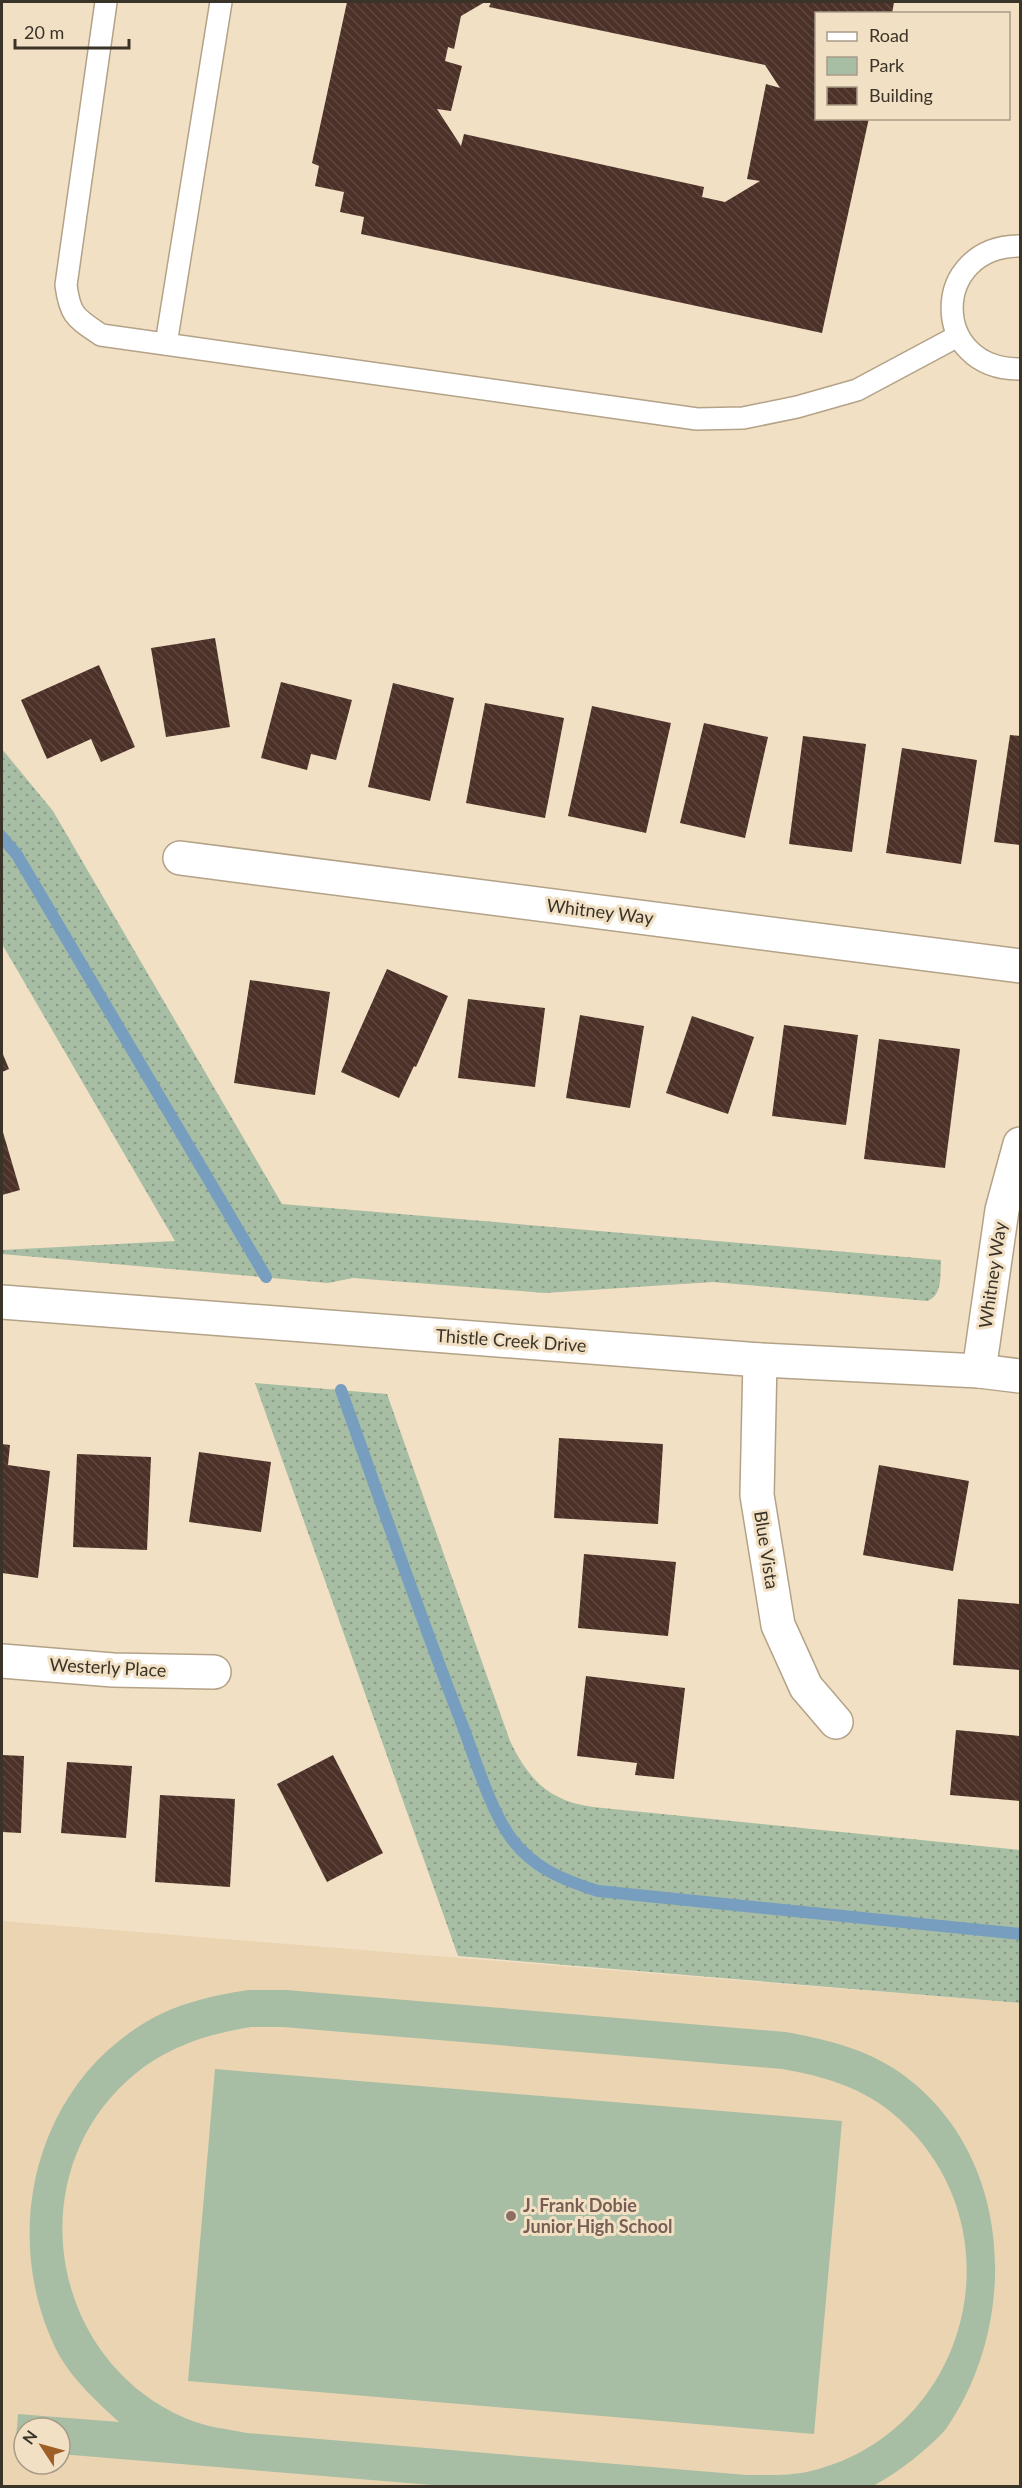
<svg xmlns="http://www.w3.org/2000/svg" width="1022" height="2488" font-family="Lato,sans-serif">
<style>
.built{fill:#ead4b2;fill-rule:evenodd}
.grass{fill:url(#grass-dots)}
.park{fill:#a7bea4;fill-rule:evenodd}
.lines{fill:none;stroke-linecap:round;stroke-linejoin:round}
.stream{stroke:#779ebf;stroke-width:12}
.building{fill:url(#building-back-hatch)}
.service-casing{stroke:#b3a288;stroke-width:24}
.minor-casing{stroke:#b3a288;stroke-width:36}
.service{stroke:#fff;stroke-width:21}
.minor{stroke:#fff;stroke-width:33}
.education-dot{fill:#8d6e63;stroke:#f2e0c4;stroke-width:2}
.labels{text-anchor:middle;stroke-width:6;stroke-linejoin:round;paint-order:stroke}
.street-label{font-size:18px;fill:#3a3328;stroke:#f2e0c4}
.education-label{font-size:18px;font-weight:bold;fill:#785e54;stroke:#f2e0c4;text-anchor:start}
</style>
<defs>
<pattern id="grass-dots" width="8" height="8" patternUnits="userSpaceOnUse" patternTransform="scale(1.5)"><rect width="8" height="8" fill="#a7bea4"/><path d="M2 2h.1M6 6h.1" fill="none" stroke="#899b86" stroke-width="1.8" stroke-linecap="round"/></pattern>
<pattern id="building-back-hatch" width="6" height="6" patternUnits="userSpaceOnUse" patternTransform="scale(1.5)"><rect width="6" height="6" fill="#4b3128"/><path d="M-1 5l2 2M0 0l6 6M5-1l2 2" fill="none" stroke="#5d473e"/></pattern>
</defs>
<rect width="100%" height="100%" fill="#f2e0c4"/>
<path class="built" d="M2,1921L1020,2003V2486H2ZM24,2428H60V2464H24Z"/>
<g class="grass">
<path d="M2,749L53,811L282,1204L941,1260C940,1274 943,1296 927,1301L713,1282L545,1293L353,1278L328,1283L2,1254V1250L175,1241L2,944Z"/>
<path d="M255,1383L387,1394L510,1741C529,1780 549,1801 593,1807L1020,1850V2003L458,1956Z"/>
</g>
<g class="park">
<path d="M248,1990H286L786,2032C823,2039 860,2047 893,2068C1014,2146 1022,2319 946,2429C925,2452 901,2470 875,2485L881,2486H444L60,2454V2428H24V2451H15L18,2414L119,2422C97,2402 74,2381 59,2355C0,2242 31,2094 141,2025C174,2004 210,1996 248,1990ZM251,2027H283L782,2069C825,2076 866,2089 898,2118C1021,2227 971,2432 811,2471C790,2476 769,2475 747,2475L247,2433C227,2429 205,2427 185,2418C48,2359 18,2170 135,2074C169,2046 208,2034 251,2027Z"/>
<path d="M215,2069L842,2121L814,2434L188,2381Z"/>
</g>
<g class="lines">
<g class="stream">
<path d="M2,837L17,855L266,1277"/>
<path d="M341,1390C381,1502 419,1614 462,1724C475,1758 490,1809 511,1838C533,1868 563,1880 598,1891L1020,1934"/>
</g>
</g>
<g class="building">
<path d="M347,2H485L461,16L454,49L448,47L445,61L462,66L451,111L437,109L461,146L464,134L704,187L702,197L725,202L760,181L747,179L766,84L780,88L765,65L489,7L491,2H894L892,14H816V118H869L822,333L361,234L364,217L340,212L344,192L315,186L319,166L312,163Z"/>
<path d="M215,638L230,727L166,737L151,648Z"/>
<path d="M99,665L135,747L101,762L91,739L47,759L21,700Z"/>
<path d="M281,682L352,700L336,760L311,754L307,770L261,758Z"/>
<path d="M393,683L454,698L430,801L368,787Z"/>
<path d="M485,703L564,718L545,818L466,803Z"/>
<path d="M592,706L671,723L646,833L568,816Z"/>
<path d="M704,723L768,737L745,838L680,823Z"/>
<path d="M1010,735L1020,736V845L994,842Z"/>
<path d="M803,736L866,744L852,852L789,844Z"/>
<path d="M902,748L977,760L961,864L886,853Z"/>
<path d="M387,969L448,996L416,1067L414,1066L399,1098L341,1072Z"/>
<path d="M250,980L330,992L315,1095L234,1083Z"/>
<path d="M468,999L545,1008L535,1087L458,1078Z"/>
<path d="M580,1015L644,1026L630,1108L566,1098Z"/>
<path d="M692,1016L754,1037L728,1114L666,1093Z"/>
<path d="M784,1025L858,1035L846,1125L772,1116Z"/>
<path d="M879,1039L960,1049L945,1168L864,1159Z"/>
<path d="M2,1052L9,1069L2,1072Z"/>
<path d="M2,1129L20,1190L2,1195Z"/>
<path d="M559,1438L663,1444L658,1524L554,1518Z"/>
<path d="M2,1444L10,1445L8,1465L50,1471L38,1578L2,1573Z"/>
<path d="M199,1452L271,1462L261,1532L189,1522Z"/>
<path d="M77,1454L151,1457L147,1550L73,1547Z"/>
<path d="M879,1465L969,1481L953,1571L863,1555Z"/>
<path d="M584,1554L676,1562L668,1636L578,1628Z"/>
<path d="M958,1599L1020,1604V1670L953,1665Z"/>
<path d="M586,1676L685,1688L674,1779L635,1775L637,1763L577,1756Z"/>
<path d="M956,1730L1020,1736V1801L950,1795Z"/>
<path d="M2,1755L24,1756L21,1833L2,1832Z"/>
<path d="M333,1755L383,1853L327,1882L277,1784Z"/>
<path d="M67,1762L132,1766L126,1838L61,1833Z"/>
<path d="M160,1795L235,1799L230,1887L155,1882Z"/>
</g>
<g class="lines">
<defs>
<g id="service">
<path d="M106,2L66,285C70,316 76,318 101,335L697,419L743,418L797,407L857,390L958,336"/>
<path d="M1020,246C930,246 929,370 1020,369"/>
<path d="M166,344L221,2"/>
</g>
<g id="minor">
<path d="M180,858L1020,966"/>
<path d="M2,1302L760,1360L979,1371L1020,1376"/>
<path d="M760,1360L757,1495L778,1625L806,1687L836,1722"/>
<path d="M979,1371L1002,1210L1020,1144"/>
<path d="M2,1661L113,1670L214,1672"/>
</g>
</defs>
<use href="#service" class="service-casing"/>
<use href="#minor" class="minor-casing"/>
<use href="#service" class="service"/>
<use href="#minor" class="minor"/>
</g>
<circle class="education-dot" cx="511" cy="2216" r="6"/>
<g class="labels">
<g class="street-label">
<text transform="translate(600 912) rotate(7)" y="6">Whitney Way</text>
<text transform="translate(993 1275) rotate(-82)" y="6">Whitney Way</text>
<text transform="translate(511 1341) rotate(4)" y="6">Thistle Creek Drive</text>
<text transform="translate(766 1550) rotate(81)" y="6">Blue Vista</text>
<text transform="translate(108 1668) rotate(3)" y="6">Westerly Place</text>
</g>
<g class="education-label">
<text x="523" y="2212">J. Frank Dobie<tspan x="523" dy="21">Junior High School</tspan></text>
</g>
</g>
<rect width="1022" height="2488" fill="none" stroke="#3a3328" stroke-width="6"/>
<rect x="815" y="12" width="195" height="108" fill="#f2e0c4" stroke="#a89b86" stroke-width="1.5"/>
<rect x="827" y="32" width="30" height="9" fill="#ffffff" stroke="#a89b86" stroke-width="1.5"/>
<text x="869" y="42" font-size="18" fill="#3a3328">Road</text>
<rect x="827" y="57" width="30" height="18" fill="#a7bea4" stroke="#a89b86" stroke-width="1.5"/>
<text x="869" y="72" font-size="18" fill="#3a3328">Park</text>
<rect x="827" y="87" width="30" height="18" fill="url(#building-back-hatch)" stroke="#a89b86" stroke-width="1.5"/>
<text x="869" y="102" font-size="18" fill="#3a3328">Building</text>
<g transform="translate(42 2446) rotate(306)"><circle r="28" fill="#f2e0c4" stroke="#a89b86" stroke-width="1.5"/>
<path d="M0-4.5L10 22L0 15L-10 22Z" fill="#9f6028"/>
<text y="-9" font-size="16" font-weight="bold" text-anchor="middle" fill="#3a3328">N</text>
</g>
<path d="M15 39v9h114v-9" fill="none" stroke="#3a3328" stroke-width="3"/>
<text x="24" y="39" font-size="18" fill="#3a3328" stroke="#f2e0c4" stroke-width="4.5" paint-order="stroke">20 m</text>
</svg>
